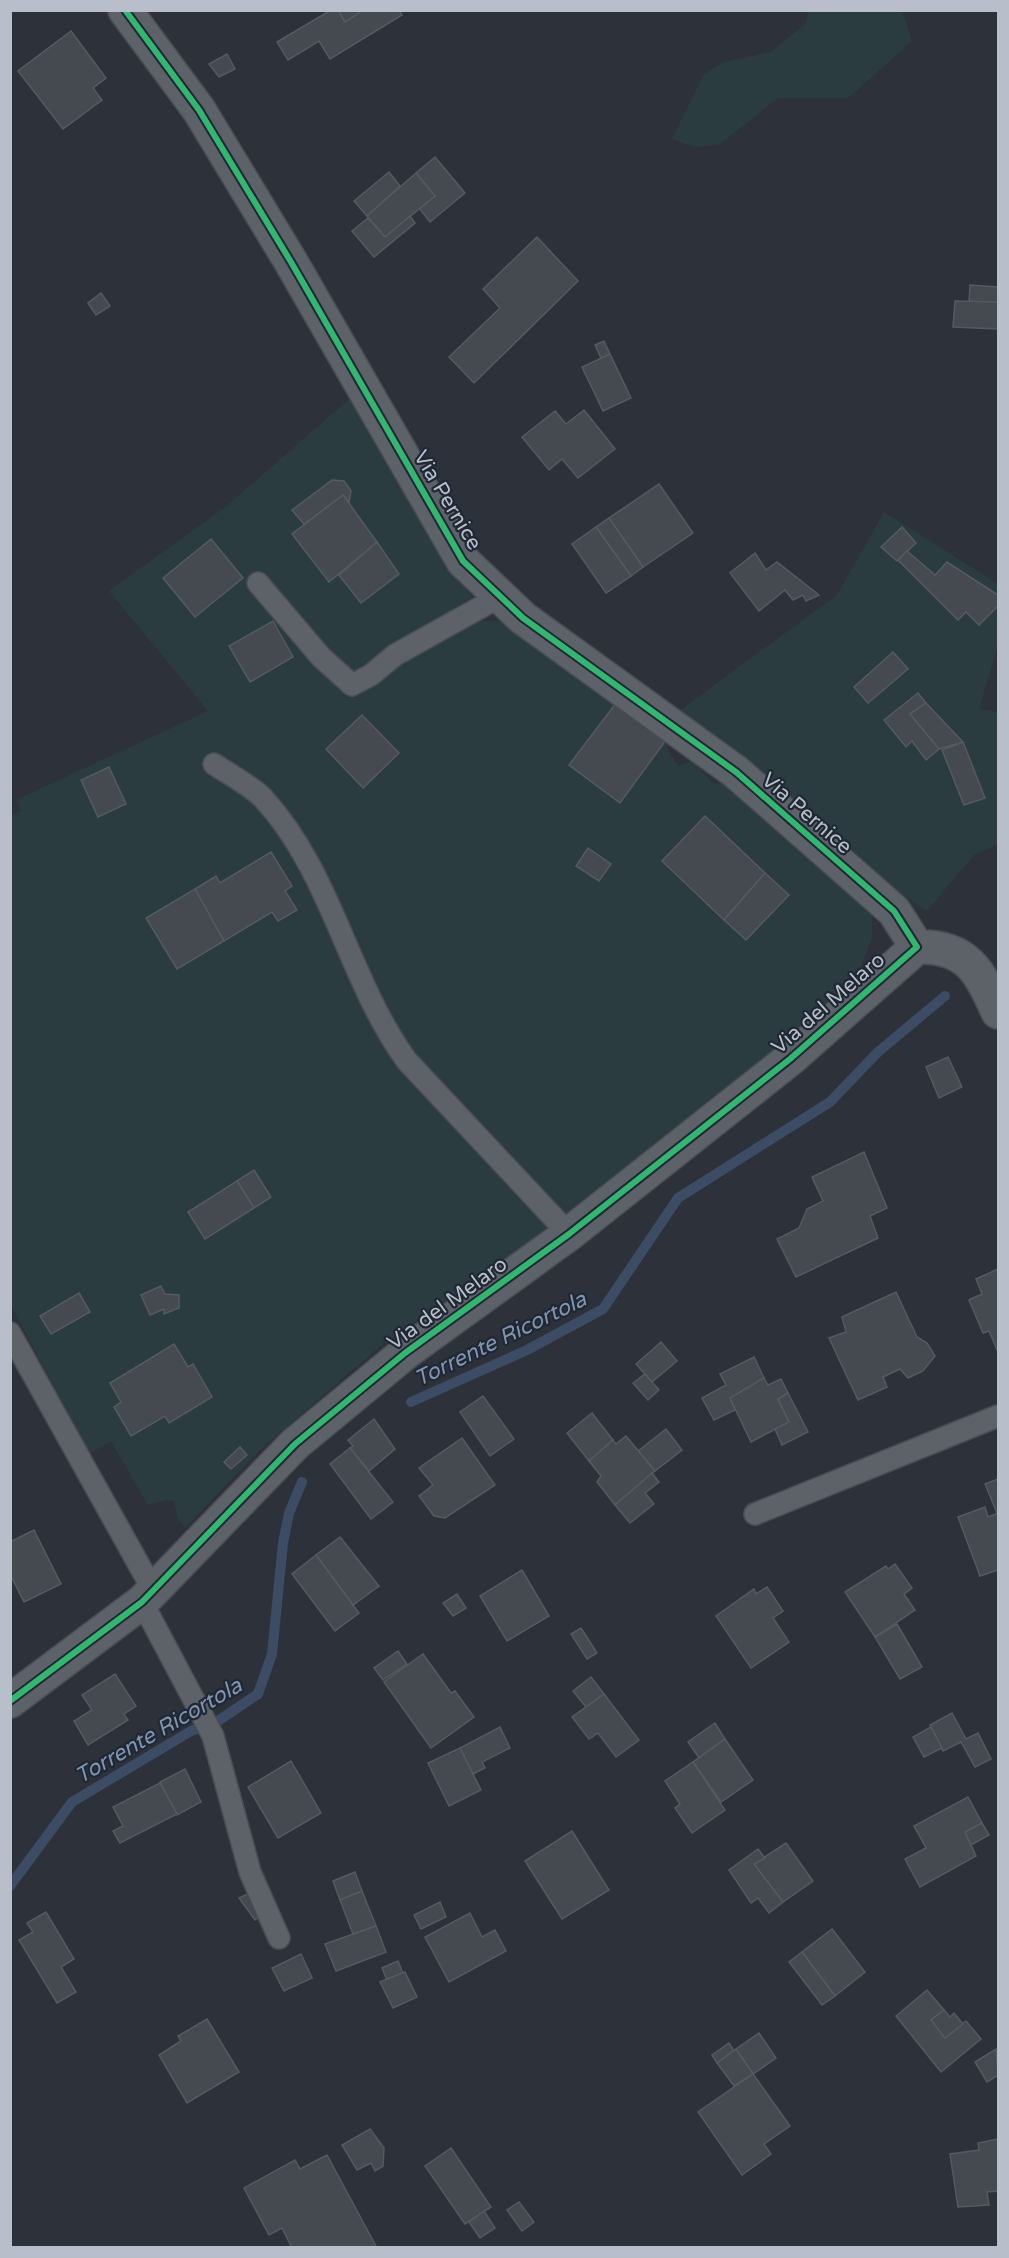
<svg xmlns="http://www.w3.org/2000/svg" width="1009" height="2258" font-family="'Varela Round',sans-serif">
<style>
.green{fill:#2a3c40}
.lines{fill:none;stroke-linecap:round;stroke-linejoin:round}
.stream{stroke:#3c4c64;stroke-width:10}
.building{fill:#454950;stroke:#555a61;stroke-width:1.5}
.lane-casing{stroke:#494d53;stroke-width:24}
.street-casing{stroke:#494d53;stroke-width:36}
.lane{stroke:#5d6168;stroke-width:21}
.street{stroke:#5d6168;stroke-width:33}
.cycleway-casing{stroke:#202835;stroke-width:10}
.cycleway{stroke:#33b770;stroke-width:6}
.labels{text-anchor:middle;stroke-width:4.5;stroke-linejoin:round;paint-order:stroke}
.street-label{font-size:21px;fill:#b8bfca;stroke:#202835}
.water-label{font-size:22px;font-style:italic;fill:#8195b0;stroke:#202835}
</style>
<rect width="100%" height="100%" fill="#2d323a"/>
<g class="green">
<path d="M809,11H902L912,41L848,98H778L720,144L695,147L672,139L704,74L724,62L771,52L806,23Z"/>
<path d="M354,395L472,597L458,606L467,624L491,620L509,623L616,703L570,766L620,803L666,740L670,755L679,766L692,761L714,784L727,781L872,915V938L860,969L823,1011L567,1216L379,1347L258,1452L185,1528L178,1519L174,1501L167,1500L148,1505L111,1441L89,1454L11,1305L10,816L21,811L16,800L208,711L109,591L228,505Z"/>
<path d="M884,512L998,584V645L979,709L998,712V844L974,855L927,911L897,891L783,791L675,714L837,595Z"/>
</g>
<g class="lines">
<g class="stream">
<path d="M411,1402L527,1350L603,1309L678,1198L830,1102L878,1052L945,996"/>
<path d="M10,1886L72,1802L191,1731L218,1721L258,1694L272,1654L283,1543L289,1513L302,1482"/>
</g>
</g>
<g class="building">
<path d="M331,10H338L345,22L363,10H399L402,15L330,59L319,41L288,60L277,42Z"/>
<path d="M338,10H363L345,22Z"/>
<path d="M71,31L106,78L93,88L102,100L63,129L18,71Z"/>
<path d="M227,54L235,69L219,77L209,64Z"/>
<path d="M435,157L465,193L430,222L419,208L435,196L416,173Z"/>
<path d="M389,172L400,186L367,216L354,201Z"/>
<path d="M416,173L435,196L385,237L367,216Z"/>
<path d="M410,216L415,223L374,257L352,231L368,218L385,237Z"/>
<path d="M537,237L578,281L474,383L449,357L500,308L483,289Z"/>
<path d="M970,285L998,287V302H969Z"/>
<path d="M101,293L110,306L96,315L88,303Z"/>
<path d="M955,301L998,302V329L953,327Z"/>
<path d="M604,341L610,354L601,358L595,345Z"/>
<path d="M610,354L631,398L603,411L582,367Z"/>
<path d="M584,410L615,449L578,478L562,459L549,470L522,437L555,411L566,424Z"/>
<path d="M332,480L344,481L351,491L349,502L343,495L304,524L292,510Z"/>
<path d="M659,484L693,533L643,567L609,518Z"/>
<path d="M343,495L377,542L329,582L292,534Z"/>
<path d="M609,518L643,567L631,576L596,527Z"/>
<path d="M596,527L631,576L606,593L572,544Z"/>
<path d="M902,527L916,543L897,561L881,547Z"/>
<path d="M211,539L243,578L195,617L163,578Z"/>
<path d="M377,542L399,574L361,603L339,575Z"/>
<path d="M907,551L935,575L947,562L998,595V606L979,625L966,612L958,620L898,560Z"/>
<path d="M755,553L766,570L777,562L819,595L806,601L803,595L793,600L785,590L759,611L730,573Z"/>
<path d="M273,621L293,657L250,682L229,646Z"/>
<path d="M893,652L908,669L868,703L854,687Z"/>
<path d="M918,693L926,703L910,714L939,749L926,760L912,741L906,747L884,720Z"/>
<path d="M616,703L666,740L620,803L569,765Z"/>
<path d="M926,703L963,742L939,749L910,714Z"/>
<path d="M362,715L399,753L363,788L326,749Z"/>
<path d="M963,742L985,798L964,805L942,750Z"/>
<path d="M109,767L126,804L98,817L81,780Z"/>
<path d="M705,816L765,873L724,920L662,861Z"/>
<path d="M588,848L611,864L599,881L576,866Z"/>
<path d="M271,852L292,886L285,891L297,910L278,921L272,912L224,941L195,889L216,876L220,883Z"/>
<path d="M765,873L789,895L746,940L724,920Z"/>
<path d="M195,889L224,941L177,969L146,918Z"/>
<path d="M948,1057L962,1087L939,1098L926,1067Z"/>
<path d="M864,1152L887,1208L870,1216L878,1238L796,1277L777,1239L799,1228L807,1209L823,1201L812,1177Z"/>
<path d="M254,1170L271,1197L254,1208L237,1181Z"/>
<path d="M237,1181L254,1208L205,1239L188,1212Z"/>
<path d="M998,1269V1352L989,1331L983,1333L969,1300L982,1294L976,1279Z"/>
<path d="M161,1286L165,1294L179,1295V1308L164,1314V1309L150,1315L141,1295Z"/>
<path d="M896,1292L917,1337L927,1343L935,1356L923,1371L908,1378L900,1369L883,1377L887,1387L858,1400L829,1338L846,1332L842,1317Z"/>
<path d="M79,1293L90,1312L51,1334L40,1316Z"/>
<path d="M661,1342L677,1361L652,1382L636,1364Z"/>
<path d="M174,1344L188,1367L193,1364L212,1397L169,1423L165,1416L131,1436L114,1407L121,1402L110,1383Z"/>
<path d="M754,1357L764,1378L730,1398L735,1410L714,1420L702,1398L726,1385L720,1374Z"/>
<path d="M645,1374L659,1390L648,1400L633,1383Z"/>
<path d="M764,1378L768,1385L781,1379L788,1393L778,1399L789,1422L751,1442L730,1398Z"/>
<path d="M788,1393L808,1432L782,1445L775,1429L789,1422L778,1399Z"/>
<path d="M483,1396L514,1439L490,1456L460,1412Z"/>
<path d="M592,1413L613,1440L589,1461L567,1433Z"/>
<path d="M374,1419L395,1449L369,1471L350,1448L353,1446L348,1440Z"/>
<path d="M666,1429L682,1450L655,1471L638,1451Z"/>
<path d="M626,1436L655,1471L615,1505L597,1482L601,1476L589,1461L613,1440L616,1444Z"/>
<path d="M462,1438L495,1485L445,1518L434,1516L419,1496L433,1485L419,1468Z"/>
<path d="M240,1447L247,1455L231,1469L224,1462Z"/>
<path d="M350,1448L393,1502L371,1519L330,1464Z"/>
<path d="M652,1473L659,1482L645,1493L654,1504L630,1523L615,1505Z"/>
<path d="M998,1479V1513H997L985,1484Z"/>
<path d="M985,1507L988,1517L998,1513V1570L980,1576L958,1517Z"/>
<path d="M34,1530L61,1584L24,1602L10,1574V1542Z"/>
<path d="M340,1537L379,1586L353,1605L316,1555Z"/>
<path d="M316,1555L359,1613L335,1631L292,1574Z"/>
<path d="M895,1564L912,1588L904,1594L915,1610L875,1637L845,1592L886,1566L888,1569Z"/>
<path d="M522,1570L549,1616L507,1641L480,1596Z"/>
<path d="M767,1587L783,1611L773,1618L789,1642L751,1668L716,1616L754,1589L756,1594Z"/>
<path d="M457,1594L466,1608L453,1616L443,1603Z"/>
<path d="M897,1624L922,1667L900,1679L875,1637Z"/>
<path d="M581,1628L597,1653L587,1659L571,1634Z"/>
<path d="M398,1651L407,1664L383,1680L374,1668Z"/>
<path d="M423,1654L451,1693L455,1691L474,1717L431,1748L384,1682Z"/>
<path d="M115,1674L136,1706L124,1714L128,1720L88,1745L74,1721L92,1710L82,1695Z"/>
<path d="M591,1677L604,1694L586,1707L573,1691Z"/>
<path d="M604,1694L639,1740L616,1757L598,1733L589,1739L572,1717Z"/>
<path d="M952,1713L966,1739L978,1733L991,1759L975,1767L961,1742L943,1751L930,1725Z"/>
<path d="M715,1723L725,1739L699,1758L688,1742Z"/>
<path d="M500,1727L510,1748L482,1762L485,1768L473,1774L460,1748Z"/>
<path d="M931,1727L942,1748L924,1757L913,1737Z"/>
<path d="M725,1739L753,1780L721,1802L693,1762Z"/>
<path d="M460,1748L481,1790L449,1806L428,1763Z"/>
<path d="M291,1761L321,1813L278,1838L248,1787Z"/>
<path d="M693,1762L725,1810L692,1833L675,1808L680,1804L665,1781Z"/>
<path d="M185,1769L201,1802L177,1815L160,1782Z"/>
<path d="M160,1783L177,1814L120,1843L113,1831L123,1826L113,1807Z"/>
<path d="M968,1797L982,1823L965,1832L976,1856L920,1887L905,1859L926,1848L914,1826Z"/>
<path d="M982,1823L989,1835L971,1845L965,1832Z"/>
<path d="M572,1831L609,1890L562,1919L525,1861Z"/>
<path d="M786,1843L813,1881L783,1902L754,1864Z"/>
<path d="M758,1849L765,1858L754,1864L783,1902L769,1913L758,1898L751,1903L729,1870Z"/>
<path d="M355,1872L362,1891L340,1900L333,1881Z"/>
<path d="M256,1890L270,1908L255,1920L239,1898Z"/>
<path d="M362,1891L376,1926L353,1934L340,1900Z"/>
<path d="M440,1902L446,1917L421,1929L414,1915Z"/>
<path d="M46,1912L74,1959L61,1967L76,1992L57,2003L19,1940L33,1932L27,1923Z"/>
<path d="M470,1913L482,1937L495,1930L506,1951L449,1982L425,1937Z"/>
<path d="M376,1926L386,1952L336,1971L325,1944Z"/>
<path d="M832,1929L865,1972L835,1996L802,1952Z"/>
<path d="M802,1952L835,1996L822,2005L789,1962Z"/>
<path d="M301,1954L312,1978L284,1991L272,1968Z"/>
<path d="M398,1961L403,1973L387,1980L382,1968Z"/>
<path d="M405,1972L417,1997L393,2008L380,1982Z"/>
<path d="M927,1990L944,2010L931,2020L945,2038L966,2021L981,2039L941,2072L896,2016Z"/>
<path d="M944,2010L950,2017L954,2013L963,2024L945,2038L931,2020Z"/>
<path d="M207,2019L239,2072L187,2103L159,2055L181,2041L178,2036Z"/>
<path d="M759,2033L776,2058L753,2074L736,2049Z"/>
<path d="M729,2043L734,2051L717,2063L712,2055Z"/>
<path d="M736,2049L753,2074L734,2086L717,2063Z"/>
<path d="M996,2049L998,2075L987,2082L975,2062Z"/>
<path d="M753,2074L790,2126L764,2144L771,2154L742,2175L698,2112Z"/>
<path d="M370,2129L384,2148L383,2166L375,2171L371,2163L357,2170L342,2145Z"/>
<path d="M998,2139V2191L987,2192L989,2205L958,2207L950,2154L979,2150L978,2143Z"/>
<path d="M451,2148L491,2207L465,2224L425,2166Z"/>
<path d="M327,2155L377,2248H292L282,2228L269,2235L244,2188L295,2160L300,2169Z"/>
<path d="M519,2202L534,2222L522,2231L507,2210Z"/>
<path d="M484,2211L495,2228L480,2238L469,2222Z"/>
</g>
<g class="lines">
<defs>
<g id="lane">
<path d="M258,583L321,657L352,685L371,675L395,655L499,597"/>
<path d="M214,764C230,775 250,785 263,798C332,873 348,980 407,1061L569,1234"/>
<path d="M10,1333L153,1590"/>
<path d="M755,1514L998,1416"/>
<path d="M142,1602L213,1736L250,1872L279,1938"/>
</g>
<g id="street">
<path d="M125,10L199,110L291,262L463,561L523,618L736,772L894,911L917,947"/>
<path d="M917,947C967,945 980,972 998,1012"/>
<path d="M10,1701L142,1602L295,1444L405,1353L569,1234L790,1059L917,947"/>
</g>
</defs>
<use href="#lane" class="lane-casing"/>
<use href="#street" class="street-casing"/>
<use href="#lane" class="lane"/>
<use href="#street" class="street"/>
<defs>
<path id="cycleway" d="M10,1701L142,1602L295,1444L405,1353L569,1234L790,1059L917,947L894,911L736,772L523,618L463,561L291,262L199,110L125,10"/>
</defs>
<use href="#cycleway" class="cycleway-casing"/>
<use href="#cycleway" class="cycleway"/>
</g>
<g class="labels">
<g class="street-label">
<text transform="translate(448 500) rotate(59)" y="7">Via Pernice</text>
<text transform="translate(807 813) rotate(41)" y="7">Via Pernice</text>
<text transform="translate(828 1003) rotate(-41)" y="7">Via del Melaro</text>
<text transform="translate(447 1303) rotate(-36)" y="7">Via del Melaro</text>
</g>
<g class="water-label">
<text transform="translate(500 1338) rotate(-26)" y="8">Torrente Ricortola</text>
<text transform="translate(158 1730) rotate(-30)" y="8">Torrente Ricortola</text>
</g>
</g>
<rect width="1009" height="2258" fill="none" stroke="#b8bfca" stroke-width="24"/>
</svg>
